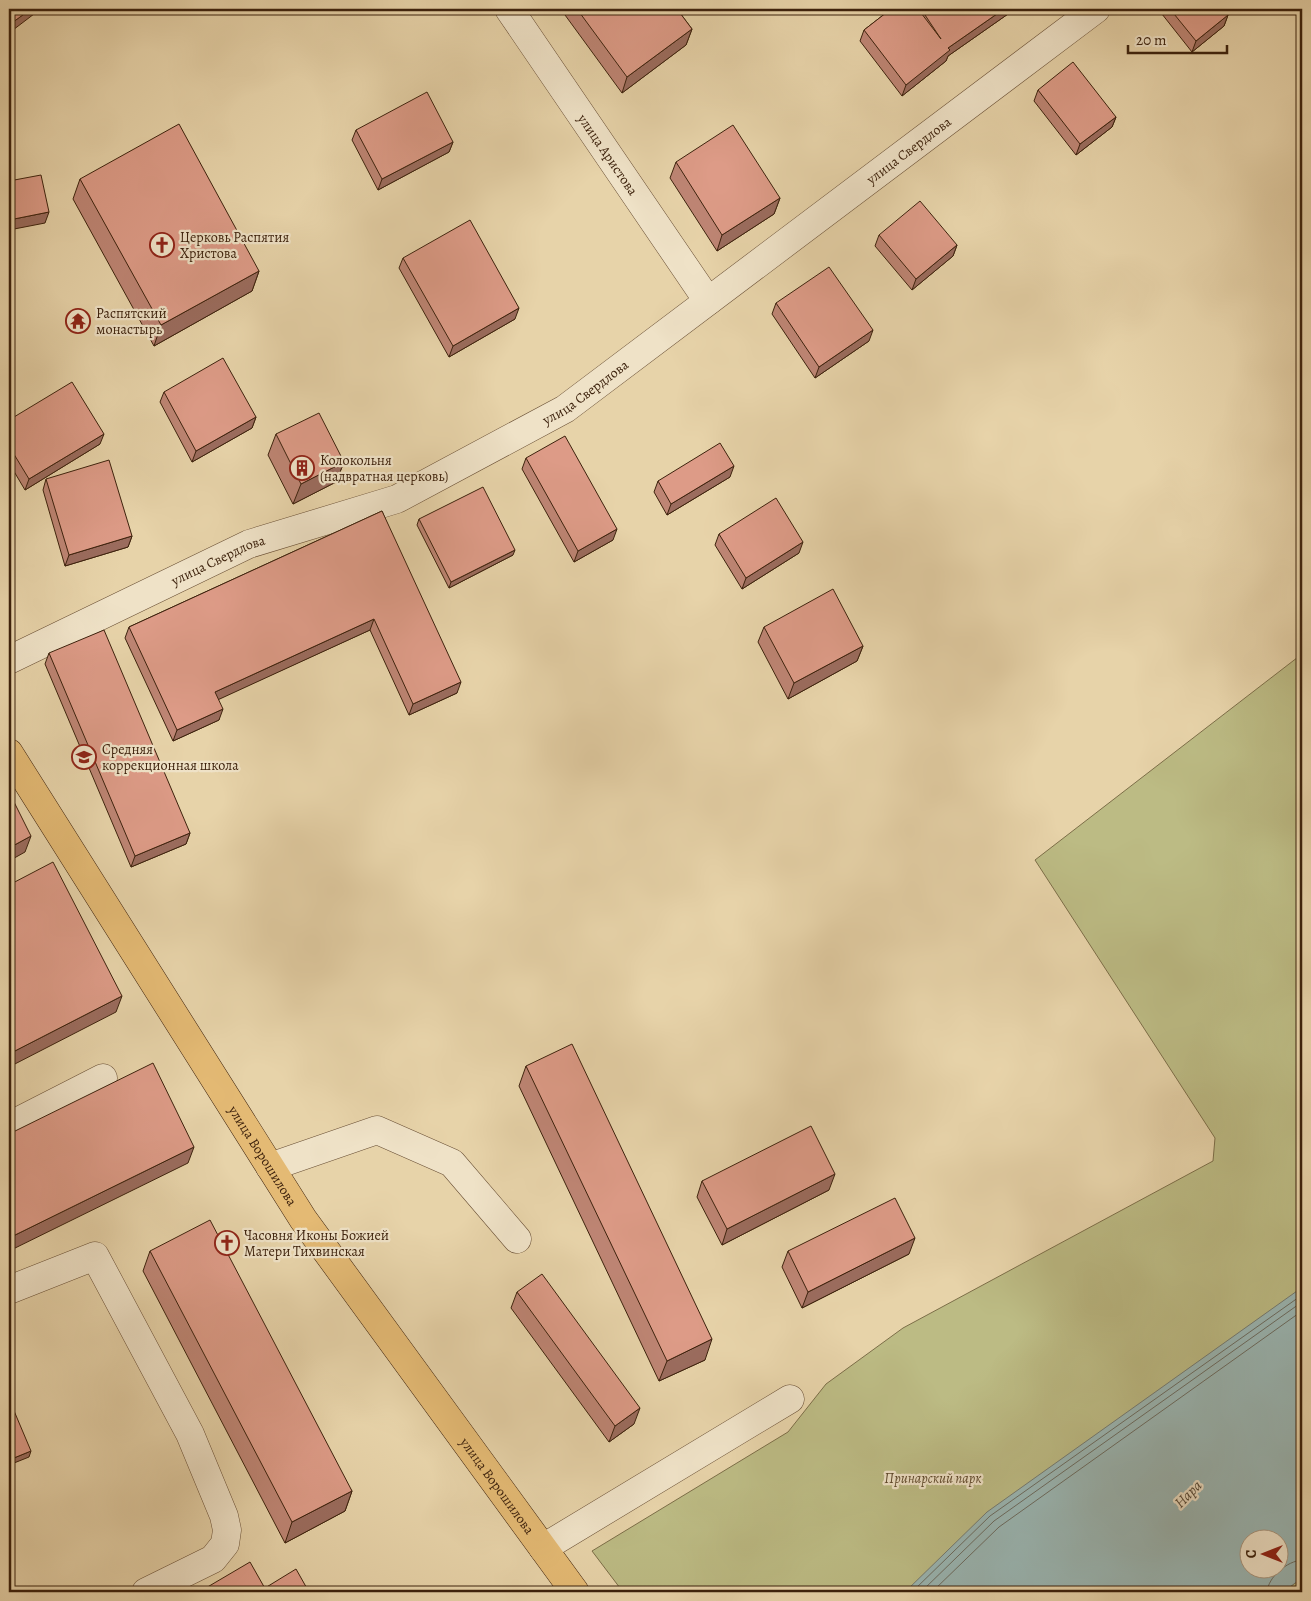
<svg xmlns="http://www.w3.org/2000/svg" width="1311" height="1601" font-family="Alegreya,serif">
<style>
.green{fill:#bcbb84;stroke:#7c6e48}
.water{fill:#9ab6b3;stroke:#757b71;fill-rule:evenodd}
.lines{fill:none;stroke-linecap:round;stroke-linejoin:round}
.shore{stroke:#6c6c60;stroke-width:1}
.minor-casing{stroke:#684e34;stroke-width:29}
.major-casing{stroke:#3d220d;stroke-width:29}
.minor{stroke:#efe2c7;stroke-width:28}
.major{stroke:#e4ba74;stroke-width:28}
.wall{fill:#be8574;stroke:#3d220d}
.shaded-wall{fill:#9b6c5e;stroke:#3d220d}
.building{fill:#dd9b87;stroke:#3d220d}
.labels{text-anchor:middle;stroke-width:4.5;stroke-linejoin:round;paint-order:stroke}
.street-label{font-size:14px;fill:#3d220d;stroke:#efe2c7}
.poi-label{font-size:14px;fill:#3d220d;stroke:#efe2c7;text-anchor:start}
.park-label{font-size:14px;font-style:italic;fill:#5d482b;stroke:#efe2c7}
.water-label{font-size:15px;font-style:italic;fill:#544736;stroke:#efe2c7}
</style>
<rect width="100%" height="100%" fill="#e7d3a9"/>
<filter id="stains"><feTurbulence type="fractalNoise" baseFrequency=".004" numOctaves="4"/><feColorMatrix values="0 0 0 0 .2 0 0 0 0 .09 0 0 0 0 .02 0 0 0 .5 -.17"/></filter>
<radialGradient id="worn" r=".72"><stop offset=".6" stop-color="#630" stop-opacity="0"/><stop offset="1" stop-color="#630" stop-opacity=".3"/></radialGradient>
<g class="green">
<path d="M1302,654V1290L1297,1291L981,1592H623L592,1551L788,1432L826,1384L903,1328L1213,1161L1215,1138L1035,860Z"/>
<path d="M1302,1578V1592H1283Z"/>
</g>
<path class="water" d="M1302,1290V1578L1283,1592H905L987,1512L1297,1291ZM1248,1538H1278V1568H1248Z"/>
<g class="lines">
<g class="shore">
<path d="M912,1592L990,1516L1302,1295"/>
<path d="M921,1592L994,1521L1302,1302"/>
<path d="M932,1592L999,1527L1302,1311"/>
<path d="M1267,1592C1268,1577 1287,1561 1302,1560"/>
</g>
<defs>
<g id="minor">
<path id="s1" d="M509,9L708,301"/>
<path id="s2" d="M9,660L249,544L397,499L565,409L1096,9"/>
<path d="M9,1126L103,1078"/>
<path d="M270,1167L377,1130L452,1163L517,1239"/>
<path d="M9,1290L95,1256L190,1434L224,1516L227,1530L225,1544L213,1559L146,1592"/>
<path d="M543,1548L790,1399"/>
</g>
<g id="major">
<path id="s3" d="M9,753L303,1219L575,1592"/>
</g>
</defs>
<use href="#minor" class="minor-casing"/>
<use href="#major" class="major-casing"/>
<use href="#minor" class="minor"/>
<use href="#major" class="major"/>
</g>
<g class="wall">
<path d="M567,9H677L692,29L686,45L622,93L565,15Z"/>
<path d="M891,9H1010L1008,14L948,56L946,61L902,96L860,41L864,30Z"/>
<path d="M1158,9H1222L1228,15L1224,26L1192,52Z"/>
<path d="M1038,90L1116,117L1112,127L1076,155L1034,101Z"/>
<path d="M356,130L453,142L449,152L378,190L352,140Z"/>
<path d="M676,162L780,198L774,214L717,251L670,178Z"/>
<path d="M80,179L259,271L252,291L154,346L73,199Z"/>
<path d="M879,235L957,245L953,256L912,290L875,246Z"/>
<path d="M403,258L515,319L449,357L399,268Z"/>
<path d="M776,303L869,341L815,378L772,314Z"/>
<path d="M164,392L256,417L252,428L192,462L160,402Z"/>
<path d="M9,420L100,444L25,490L9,463Z"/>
<path d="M276,434L344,462L336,482L293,504L268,455Z"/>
<path d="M526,458L613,540L574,562L522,469Z"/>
<path d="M730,477L667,515L654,492L658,481Z"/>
<path d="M46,479L132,536L128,547L65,566L43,490Z"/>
<path d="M382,511L457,693L409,715L370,630L218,699L219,720L173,741L125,638L129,627Z"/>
<path d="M419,519L513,555L449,588L417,525Z"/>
<path d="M719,534L799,553L742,589L715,545Z"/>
<path d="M764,627L863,646L857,661L788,699L758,642Z"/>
<path d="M49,653L190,833L186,844L131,867L45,664Z"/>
<path d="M526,1066L705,1360L659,1381L519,1086Z"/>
<path d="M702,1181L829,1190L722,1245L697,1197Z"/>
<path d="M150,1251L352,1491L345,1511L285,1543L143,1271Z"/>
<path d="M788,1251L909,1254L802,1308L782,1267Z"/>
<path d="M517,1292L634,1424L609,1442L511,1308Z"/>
</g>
<g class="shaded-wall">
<path d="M31,9H36L34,14L9,33V25Z"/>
<path d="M1004,9H1010L1008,14L948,56L946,61L902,96L906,85L948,48Z"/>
<path d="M1228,15L1224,26L1192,52L1196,41Z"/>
<path d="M692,29L686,45L622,93L627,77Z"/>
<path d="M1116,117L1112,127L1076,155L1080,144Z"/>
<path d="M453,142L449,152L378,190L382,179Z"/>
<path d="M780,198L774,214L717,251L722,235Z"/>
<path d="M49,212L45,223L9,230V220Z"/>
<path d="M957,245L953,256L912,290L916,279Z"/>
<path d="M259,271L252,291L154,346L161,325Z"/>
<path d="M519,308L515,319L449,357L453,346Z"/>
<path d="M873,330L869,341L815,378L819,367Z"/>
<path d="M256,417L252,428L192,462L196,451Z"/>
<path d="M104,434L100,444L25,490L29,479Z"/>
<path d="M344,462L336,482L293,504L301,484Z"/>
<path d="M734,466L730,477L667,515L671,504Z"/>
<path d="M617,529L613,540L574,562L578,551Z"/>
<path d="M132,536L128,547L65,566L69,555Z"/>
<path d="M803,542L799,553L742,589L746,578Z"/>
<path d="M515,550L513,555L449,588L451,582Z"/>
<path d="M374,619L370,630L211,703L215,692Z"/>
<path d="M863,646L857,661L788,699L794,683Z"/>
<path d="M461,682L457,693L409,715L413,704Z"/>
<path d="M223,709L219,720L173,741L177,730Z"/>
<path d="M190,833L186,844L131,867L135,856Z"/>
<path d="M31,836L25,852L9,861V848Z"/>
<path d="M122,996L116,1012L9,1067V1054Z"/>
<path d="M194,1147L188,1163L9,1251V1238Z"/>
<path d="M835,1174L829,1190L722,1245L727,1229Z"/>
<path d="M915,1238L909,1254L802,1308L808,1292Z"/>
<path d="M712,1339L705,1360L659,1381L667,1361Z"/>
<path d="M640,1408L634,1424L609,1442L615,1426Z"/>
<path d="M31,1451L29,1457L9,1465V1460Z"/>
<path d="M352,1491L345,1511L285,1543L292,1522Z"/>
</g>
<g class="building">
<path d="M9,9H31L9,25Z"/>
<path d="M577,9H677L692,29L627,77Z"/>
<path d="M891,9H918L941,39L921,9H1004L948,48L950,50L906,85L864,30Z"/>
<path d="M1170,9H1222L1228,15L1196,41Z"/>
<path d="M1073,62L1116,117L1080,144L1038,90Z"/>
<path d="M427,92L453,142L382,179L356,130Z"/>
<path d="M179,124L259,271L161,325L80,179Z"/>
<path d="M733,125L780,198L722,235L676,162Z"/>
<path d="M41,175L49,212L9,220V181Z"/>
<path d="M920,201L957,245L916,279L879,235Z"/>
<path d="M470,220L519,308L453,346L403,258Z"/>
<path d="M829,267L873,330L819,367L776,303Z"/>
<path d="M223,358L256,417L196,451L164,392Z"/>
<path d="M72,382L104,434L29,479L9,446V420Z"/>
<path d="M319,413L344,462L301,484L276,434Z"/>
<path d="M565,436L617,529L578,551L526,458Z"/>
<path d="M720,443L734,466L671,504L658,481Z"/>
<path d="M109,460L132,536L69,555L46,479Z"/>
<path d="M483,487L515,550L451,582L419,519Z"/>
<path d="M776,498L803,542L746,578L719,534Z"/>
<path d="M382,511L461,682L413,704L374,619L215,692L223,709L177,730L129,627Z"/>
<path d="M833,589L863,646L794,683L764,627Z"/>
<path d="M104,630L190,833L135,856L49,653Z"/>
<path d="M9,792L31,836L9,848Z"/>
<path d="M53,862L122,996L9,1054V885Z"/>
<path d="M572,1044L712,1339L667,1361L526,1066Z"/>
<path d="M153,1063L194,1147L9,1238V1134Z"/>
<path d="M811,1126L835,1174L727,1229L702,1181Z"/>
<path d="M895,1198L915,1238L808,1292L788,1251Z"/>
<path d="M210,1220L352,1491L292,1522L150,1251Z"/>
<path d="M542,1274L640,1408L615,1426L517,1292Z"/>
<path d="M9,1399L31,1451L9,1460Z"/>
<path d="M250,1562L267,1592H199Z"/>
<path d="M296,1569L309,1592H267L265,1588Z"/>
</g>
<defs>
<symbol id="church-ring" viewBox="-11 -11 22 22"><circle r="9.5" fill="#efe2c7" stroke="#8f2418" stroke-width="1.5"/><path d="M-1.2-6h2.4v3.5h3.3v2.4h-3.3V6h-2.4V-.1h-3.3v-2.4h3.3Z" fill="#8f2418"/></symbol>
<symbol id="temple-ring" viewBox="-11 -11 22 22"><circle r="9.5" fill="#efe2c7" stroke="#8f2418" stroke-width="1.5"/><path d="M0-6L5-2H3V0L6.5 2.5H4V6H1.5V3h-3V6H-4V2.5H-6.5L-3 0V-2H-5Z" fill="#8f2418"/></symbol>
<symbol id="building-ring" viewBox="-11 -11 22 22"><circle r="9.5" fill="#efe2c7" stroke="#8f2418" stroke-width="1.5"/><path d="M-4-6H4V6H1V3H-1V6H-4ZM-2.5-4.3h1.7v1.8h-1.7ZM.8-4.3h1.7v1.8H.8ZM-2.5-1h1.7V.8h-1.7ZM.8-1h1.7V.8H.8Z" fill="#8f2418"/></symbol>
<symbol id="school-ring" viewBox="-11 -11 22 22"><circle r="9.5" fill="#efe2c7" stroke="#8f2418" stroke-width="1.5"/><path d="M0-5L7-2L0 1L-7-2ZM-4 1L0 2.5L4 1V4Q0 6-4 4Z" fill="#8f2418"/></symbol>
</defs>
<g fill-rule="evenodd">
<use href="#church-ring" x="148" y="231" width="28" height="28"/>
<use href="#temple-ring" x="64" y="307" width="28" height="28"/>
<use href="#building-ring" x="288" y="454" width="28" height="28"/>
<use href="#school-ring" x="70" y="743" width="28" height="28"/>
<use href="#church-ring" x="213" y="1229" width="28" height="28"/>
</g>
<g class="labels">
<g class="street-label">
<text dy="5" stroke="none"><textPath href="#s2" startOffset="1042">улица Свердлова</textPath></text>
<text dy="5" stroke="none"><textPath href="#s1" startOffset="176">улица Аристова</textPath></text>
<text dy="5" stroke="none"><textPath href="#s2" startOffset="638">улица Свердлова</textPath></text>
<text dy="5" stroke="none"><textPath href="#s2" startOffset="232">улица Свердлова</textPath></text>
<text dy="5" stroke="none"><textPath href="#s3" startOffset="476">улица Ворошилова</textPath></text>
<text dy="5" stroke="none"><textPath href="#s3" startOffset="881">улица Ворошилова</textPath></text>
</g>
<g class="poi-label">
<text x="180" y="242">Церковь Распятия<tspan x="180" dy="16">Христова</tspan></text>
<text x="96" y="318">Распятский<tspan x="96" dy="16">монастырь</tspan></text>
<text x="320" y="465">Колокольня<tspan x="320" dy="16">(надвратная церковь)</tspan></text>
<text x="102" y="754">Средняя<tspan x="102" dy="16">коррекционная школа</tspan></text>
<text x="244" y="1240">Часовня Иконы Божией<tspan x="244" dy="16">Матери Тихвинская</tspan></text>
</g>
<g class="park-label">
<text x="933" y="1483">Принарский парк</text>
</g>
<g class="water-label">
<text transform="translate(1188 1494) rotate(-45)" y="5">Нара</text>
</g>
</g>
<rect width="1311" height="1601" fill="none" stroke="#e7d3a9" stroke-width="30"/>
<rect x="10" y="10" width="1291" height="1581" fill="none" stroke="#3d220d" stroke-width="2.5"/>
<rect x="15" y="15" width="1281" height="1571" fill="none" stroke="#3d220d"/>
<g transform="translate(1264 1554) rotate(270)"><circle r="24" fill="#efe2c7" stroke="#a8957d"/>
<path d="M0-4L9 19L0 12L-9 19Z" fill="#8f2418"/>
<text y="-8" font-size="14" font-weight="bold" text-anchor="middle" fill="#3d220d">С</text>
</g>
<path d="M1128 45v8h99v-8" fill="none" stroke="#3d220d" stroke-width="2.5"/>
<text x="1136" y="45" font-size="15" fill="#3d220d" stroke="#efe2c7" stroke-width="4" paint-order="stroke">20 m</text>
<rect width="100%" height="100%" filter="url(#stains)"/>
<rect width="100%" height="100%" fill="url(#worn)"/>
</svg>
